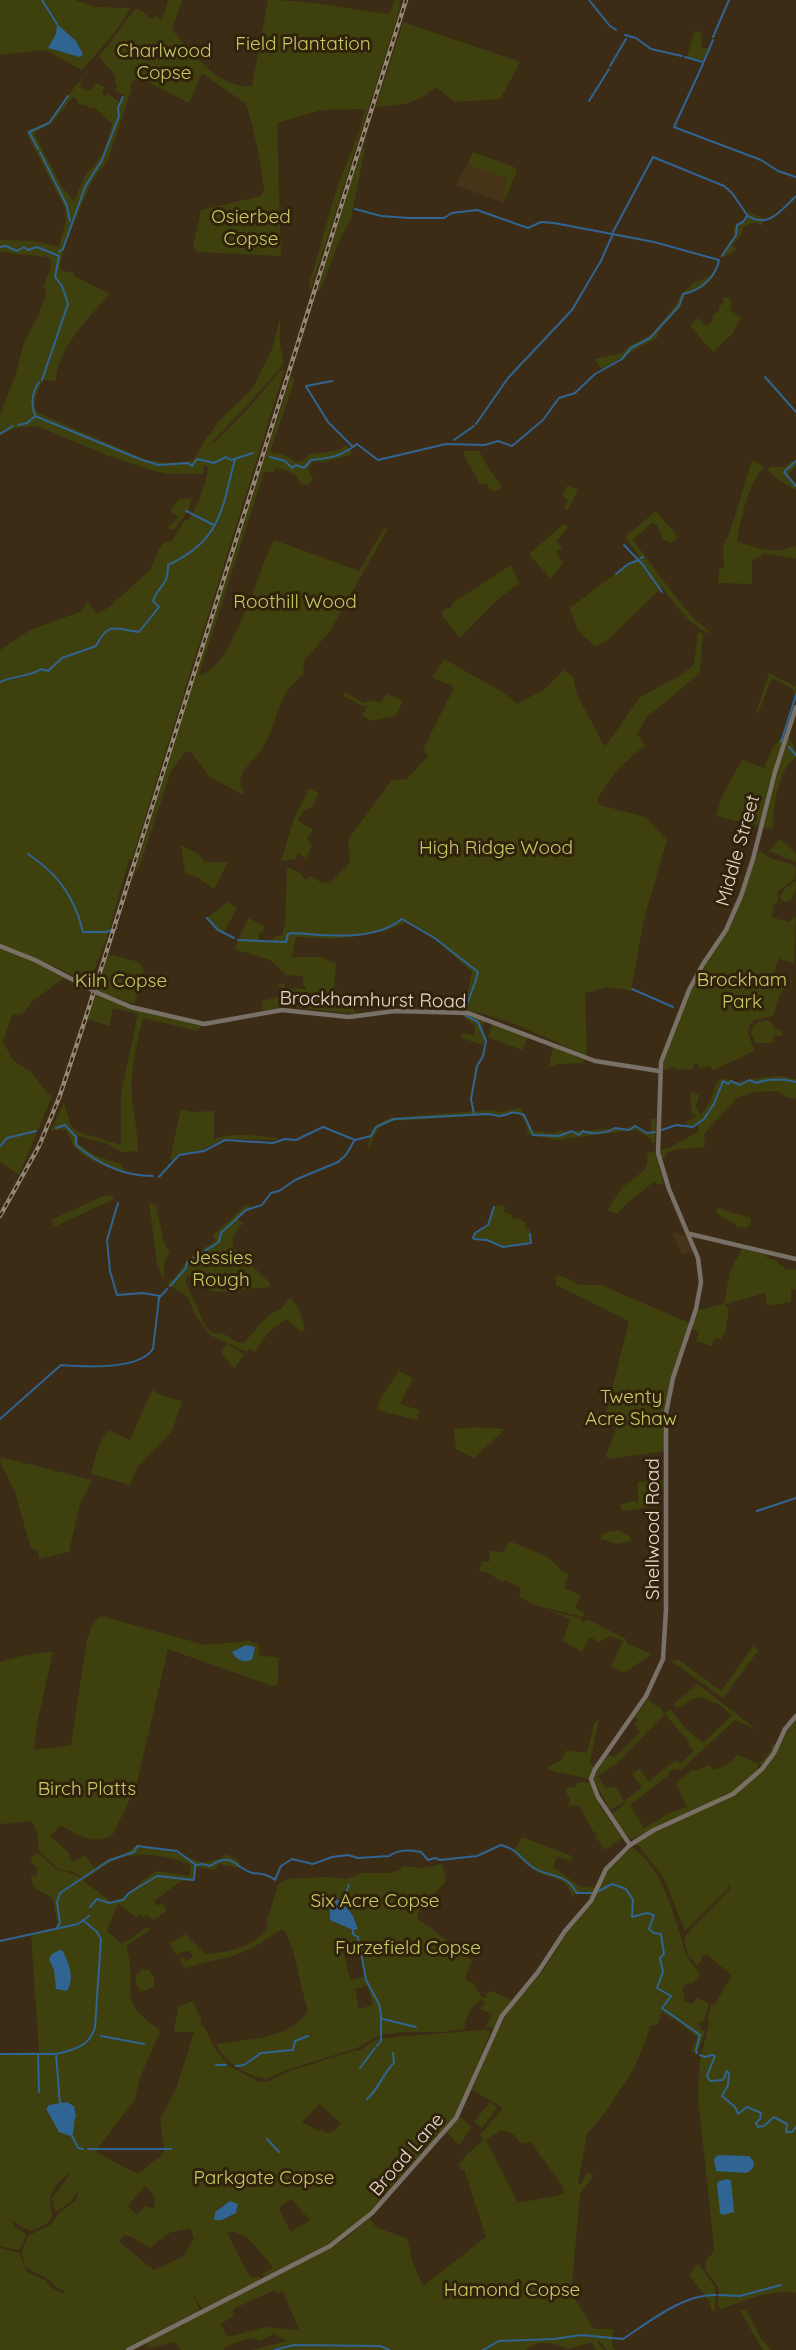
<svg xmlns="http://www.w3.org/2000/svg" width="796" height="2350" font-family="Quicksand,sans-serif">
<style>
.built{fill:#473318}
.green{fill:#3e400d;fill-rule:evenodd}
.water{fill:#306493}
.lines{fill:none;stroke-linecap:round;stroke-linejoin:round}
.stream{stroke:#306493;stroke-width:2}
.tertiary{stroke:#797167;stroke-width:4.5}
.rail-casing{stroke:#938675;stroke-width:4.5}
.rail{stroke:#31220c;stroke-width:2;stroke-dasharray:5;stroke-linecap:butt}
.tertiary-bridge{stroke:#797167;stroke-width:4.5}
.labels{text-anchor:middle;stroke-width:6;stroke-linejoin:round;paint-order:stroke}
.park-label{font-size:19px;fill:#c6cc67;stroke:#31220c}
.street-label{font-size:19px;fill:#e7ddd0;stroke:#31220c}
</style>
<rect width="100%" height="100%" fill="#3c2c16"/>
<g class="built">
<path d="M467,165L508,178L503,192L504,203L456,185Z"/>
<path d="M671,1232L688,1236L687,1239L690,1240L694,1250L682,1255Z"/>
</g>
<g class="green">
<path d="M0,0H75L96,7L131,8L116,31L82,70L45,50L0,55Z"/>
<path d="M168,0H182L172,30C193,53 218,89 252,86L268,0C309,0 348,9 389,14L395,0H401L397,18L311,289L309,284C320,251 327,218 338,185C347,159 360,136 365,109L321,110L277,123L281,256L198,252L193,247L201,210L261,196L264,191C261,159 255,135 246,104L202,73L189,103L146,81L133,80L130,87L132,88L108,160L92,181L71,229L62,256L60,270L73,273L74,276L110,294C90,316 56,350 56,381L44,380L39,387L34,405L38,413L145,459C161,463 178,464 194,460L198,451L218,422L253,388L272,349L280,318V345L284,364L245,408L211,443H214L247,410L280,371L285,369L132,859L129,860L107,937L89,984L50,964L47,969L64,978L33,1001L22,1014L12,1015L3,1042L13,1060L32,1073L48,1094L52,1096L19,1175L0,1162V650L30,630L82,611L87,601L97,614L109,607L149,571C156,560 155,554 164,542H171L185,520L188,521C195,511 208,481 208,467L204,466L203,474H168L151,470L106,455L37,426L15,428L0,435V415L16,374L24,342L38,316L47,290L43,288L51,266V259L47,257L0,252V240L34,241L59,247L66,220L65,208L26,132L49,121L87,71L80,83L81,88L89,91L96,84H100L105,88L102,91L104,96L108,94L121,103L125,96L115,91L117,86L115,83L116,76L99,57L135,9H139L153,20L154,15L162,20ZM73,97L76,98L78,104L88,106L90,109L94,107L112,124L106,145L97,162L85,176L74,201L62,187L34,133L53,122Z"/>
<path d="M403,22L520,62L502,96L500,99L455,102L436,87C415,105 402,105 376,107Z"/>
<path d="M695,30L702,34L701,47L708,49L703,60L687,57Z"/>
<path d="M362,148H365L351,218L339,241L320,291H317Z"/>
<path d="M473,152L514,167L517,170L505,200L503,192L507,178L467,165Z"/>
<path d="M749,212L765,219L761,226L756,222L744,226L741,235L732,245L737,249L729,255L720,256L734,236V227L742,221Z"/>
<path d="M716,273L704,287L685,295C679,318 662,318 657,338L601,369L594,359L623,353L629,346L651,335L675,306L682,293L694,283Z"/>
<path d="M723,297L730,298L731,311L741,317L733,333L713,352L690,326L698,318L706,326L713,320V315L719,311L718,307L723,304Z"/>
<path d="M291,376L295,379L270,452L282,454L296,462L304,460L308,455L339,450L345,445L352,451L351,455L323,462L314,461L308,469L313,479L307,485L301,483C296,474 287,469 276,468L273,472H264L199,675C232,671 258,569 274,540L359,571L384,528L387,530L330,631L304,661L303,675C276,695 279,719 264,746C258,757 245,765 241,777C239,783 241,787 244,793L241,794L209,776L191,752H185L171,771L139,868L134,875L195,676Z"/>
<path d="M464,451H479L489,469L502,487L494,492L486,484H480L464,456Z"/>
<path d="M752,460L765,468C751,474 739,525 737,541C753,548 777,555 794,546L796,547V559L762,553V555L752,560V584L718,583L719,570L724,567L723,547L725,539L728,538Z"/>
<path d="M792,461L796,462V466L789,473L790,479L796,484V490L778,480L768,470L769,467H784Z"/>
<path d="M567,486L578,489L568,510L564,508L568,500L562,496Z"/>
<path d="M192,498L188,511L174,530L167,528L179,517L170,512L179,499Z"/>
<path d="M656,511L677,536L675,541L670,543L663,539L657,525L652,523L633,540L678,600L696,621L713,634C693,630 675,604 662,587L608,640L596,647L578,631L570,608L639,556L625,537Z"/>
<path d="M565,523L568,527L557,541L562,548L556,552L563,563L551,579L529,554Z"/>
<path d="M511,565L519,583L497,600L460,638L443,617L442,612L447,608L450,609L454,602Z"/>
<path d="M698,632L703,634L700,673L647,717L637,734L645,745L617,770L597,799L600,805L645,817L667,840L645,915L631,990L607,987L585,993L587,1056C549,1040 497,1011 455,1010L468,991L472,972L432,937L407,922L382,932L334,939L296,937L292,957H323L325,960L336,963L334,990C343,993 353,1005 356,1014L283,1006L263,1011L261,1001L279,997V983L284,984L285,988L306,989V986H303V976L286,975L270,960L234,949L248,918L264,926L263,932L259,934V940L272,941L276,936H282L285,925L287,867L299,872L305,879L312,876L323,884L325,882L329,884L350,863L348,840L391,781L407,779L428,756L423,749L453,690L451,685L432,678L444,659L501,691L517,704L545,689L564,670L573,677L577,695L605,747L640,697L681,675L694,665Z"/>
<path d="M769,673L796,687V698L792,688L772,678L758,713H756Z"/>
<path d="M345,692L363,703L370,700L380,703L387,694L403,701L396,716L371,721L362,715L368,706H363L343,696Z"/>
<path d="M785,733L759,826L716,816L722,796L742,760L764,768L772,749Z"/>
<path d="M789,737L796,752V758C779,765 772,812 773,829L763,828L784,746Z"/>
<path d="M309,788L318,793L313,806L305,810L297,820L313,830L307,838L312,846L307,855L308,861L298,853L295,859L281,861L294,819Z"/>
<path d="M780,839L796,854V862L769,851Z"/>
<path d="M179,845L197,853L205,862H228L214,889L197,877L185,873L182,850Z"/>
<path d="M759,850L772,859L792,864L796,868L795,878L777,893L778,902L774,904L771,917L788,922L796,916L794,963L782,960L779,957L773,977L786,985L779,996L773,1016L755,1020L750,1024L748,1031L754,1051L714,1070L709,1066L699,1069L698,1064H694L693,1069L677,1070L672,1066L670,1069L662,1070L665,1053H668V1045L689,994L704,965L732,923Z"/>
<path d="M796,881C796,889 796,896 789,901H782L780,896L785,888Z"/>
<path d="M227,902L237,908L223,934L207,918Z"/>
<path d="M108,954L139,962L144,970L134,1004L97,991Z"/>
<path d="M96,994L135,1010L201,1026L198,1031L143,1018C137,1044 130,1069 132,1095C133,1114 138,1132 138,1151L121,1152L108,1144L78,1136V1143L94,1155L120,1164L125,1170L123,1173C106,1166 85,1161 73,1145C70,1139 70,1135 65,1130H51L64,1103L71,1126L78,1132L121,1145V1093L138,1014L113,1008L109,1026L87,1019Z"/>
<path d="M464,1014L485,1020L482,1029L485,1036L483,1045L461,1038L463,1033L474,1035L475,1025L465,1019Z"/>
<path d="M769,1020L775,1028L783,1032L782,1036L774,1035L772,1043H756L751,1033L753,1026L759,1022Z"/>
<path d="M493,1023L528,1036L522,1050L488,1037Z"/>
<path d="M553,1047L584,1060L583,1063L558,1064L549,1067Z"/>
<path d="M782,1076L796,1079V1099L786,1097L777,1091L754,1092L737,1098L704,1134L705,1147L679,1149L666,1153L665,1158L661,1159L659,1150L669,1148L698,1132L699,1121L693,1126L687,1125V1121L697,1116L692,1114L690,1093L693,1092L699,1095L696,1106L701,1115L711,1100L716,1083L722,1078L738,1082L763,1077Z"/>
<path d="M521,1108L533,1131L554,1133L561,1130L565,1132L636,1127L651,1133V1119H656L655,1143H652L651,1139L636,1130L556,1140C548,1137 533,1137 528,1134L526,1123L520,1115L511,1114L500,1118L492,1115L391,1121L378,1128L368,1151C369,1132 372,1125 390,1118L489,1110L499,1112Z"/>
<path d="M181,1109L192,1112L214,1111V1140C232,1131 257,1136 277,1138V1140L223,1139L202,1150L177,1154L173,1160L170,1159Z"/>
<path d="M647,1152L655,1153L664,1183L659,1185L653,1182C644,1191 623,1204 618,1214L607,1211C613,1202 619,1190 628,1183C641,1172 650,1171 647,1152Z"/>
<path d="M111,1195L114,1199L54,1227L51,1220L103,1196Z"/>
<path d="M149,1202L156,1206L165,1246L170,1251L165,1261L163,1280L157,1263Z"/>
<path d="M247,1204L251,1207L238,1219L243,1223L233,1236V1247L269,1282L270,1287L214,1292C204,1289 202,1278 193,1274L186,1277V1283L206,1328L213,1333L224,1334L237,1342L244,1343L262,1322L272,1313L281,1309L290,1298C300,1306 302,1318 305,1330L300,1331L286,1319L270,1331L254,1352L249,1349L246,1352L210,1335L195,1315L188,1297L166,1283L174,1279L188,1259L215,1241L213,1235Z"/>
<path d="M505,1205L504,1212L512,1215L511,1218L521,1219V1221L525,1222V1228L530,1229V1242L502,1247L490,1240L473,1237L475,1233L488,1226L495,1206Z"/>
<path d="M717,1207C728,1213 739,1213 750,1218L751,1223L746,1228L737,1227L735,1224L716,1213Z"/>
<path d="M742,1249L766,1254V1257L775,1260L787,1270L796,1269V1289L791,1290V1302L767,1306L765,1293L725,1304L729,1310L725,1333L721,1339L715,1338L712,1346L696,1341L699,1332L691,1329L698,1310L724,1304L730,1271Z"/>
<path d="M563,1276L579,1285H601L689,1323C673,1371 663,1400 665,1451L608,1459L606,1456L617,1426L604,1421L629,1321L556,1285V1277Z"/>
<path d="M227,1344L244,1354L235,1369L221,1353Z"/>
<path d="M399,1371L413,1378L400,1404L419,1410L417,1420L377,1410L380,1399Z"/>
<path d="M152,1390L163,1396L182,1401L172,1431L137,1468L130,1485L91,1474C95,1459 98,1441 109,1430L130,1440Z"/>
<path d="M476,1427L505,1429L474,1458L456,1449L454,1429Z"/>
<path d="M1,1457L92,1480L80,1504L69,1552L39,1559L38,1550L31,1549L15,1492L0,1462Z"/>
<path d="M665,1480L661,1482L665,1484V1487L654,1488L652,1507L621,1511V1504L634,1501L638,1504V1482Z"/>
<path d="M618,1530L630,1536L631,1541L617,1544L600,1539L604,1533Z"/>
<path d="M509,1541L548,1557L562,1571L569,1574L564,1588L581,1595L575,1608L584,1613L583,1617L534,1605L519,1596L521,1588L505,1580L503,1583L489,1573L479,1571L482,1561L489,1562L490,1556L488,1551L504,1552Z"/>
<path d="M551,1611L582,1619V1624L586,1620H589L626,1639V1643L652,1654L624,1673L611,1666L623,1641L610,1636L599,1642L590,1637L582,1652L563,1641L570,1619Z"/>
<path d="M101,1616L205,1645L249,1641L259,1645V1655L278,1658V1683L275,1687L168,1649L136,1787L113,1834C96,1846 76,1835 61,1825L50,1836L68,1852L72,1863L85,1855L95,1869C105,1857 123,1857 134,1847L166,1849L204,1863L222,1858L226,1854L240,1862L238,1868L219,1864L214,1870L197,1867L194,1881H181L154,1901L157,1906L162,1903L167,1910L154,1920L146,1915L143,1918L140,1915L136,1917L118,1904L107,1931L122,1944L147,1927L150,1930L126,1946C133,1966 129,1978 131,1997C132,2010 149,2023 159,2029V2034L141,2075L134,2101L98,2148L97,2153L138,2174L163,2154L164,2147L160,2119L176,2089L194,2032H174L178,2007L193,2001L201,2019V2026H204L215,2049L229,2066L260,2082L269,2081L287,2072L356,2050L359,2051L372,2042L382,2038L483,2030L490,2031V2033L458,2112L448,2126L444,2127L445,2130L435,2136L436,2139L429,2146H426L427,2149L420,2152L421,2154L417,2159H413L415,2161L410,2166L406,2165L408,2169L397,2182L393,2180L395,2185L387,2195H383L384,2198L357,2224L355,2223L354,2227L327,2245L264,2278L262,2273L273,2268C264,2256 243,2226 227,2233L250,2277L255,2278L260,2276L261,2279L202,2309L189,2288L200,2310L124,2350H0V2248L19,2253L27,2272L45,2280L52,2288L65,2294V2292L55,2286L45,2277L25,2267L22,2252L28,2236L52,2224L60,2212L75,2201L78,2193H76L71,2202L57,2211L54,2209L52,2198L69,2176L68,2174C53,2186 46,2197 53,2215L47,2224L30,2231L11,2220L14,2226L26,2234L21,2248L18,2250L0,2246V2055H6L7,2053L39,2052L31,1934L58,1927L53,1899C43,1890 32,1893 31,1876L37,1875V1868L31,1863L32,1857L38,1853L56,1869L76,1875L110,1901L123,1898L143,1880L157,1871L189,1876L191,1868L189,1864C163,1855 140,1850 113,1861C103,1865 94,1874 84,1879L74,1872L58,1869L39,1850L37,1833L32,1821L0,1824V1662C17,1656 35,1653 53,1652L37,1724L34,1750L71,1745L87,1639L93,1624ZM67,2102L73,2104L76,2117L73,2121L74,2132L58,2130L46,2111L48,2106ZM319,2104L341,2123L334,2131L327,2133L321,2129L319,2131L302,2122ZM145,2186C152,2192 158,2199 153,2208L144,2206L142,2211L138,2212L137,2215L128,2206ZM291,2199L310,2220L291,2232L279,2210L281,2206ZM230,2201L238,2206C237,2215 229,2217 222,2220L218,2209ZM190,2228L194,2238L184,2256L154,2270L119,2242L124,2235L132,2237L152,2249L153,2245L171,2232Z"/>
<path d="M754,1645L758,1651L723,1698L671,1661L679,1660L721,1691Z"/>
<path d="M698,1684L758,1731L735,1720L681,1770L673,1769L669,1772V1775L630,1805L644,1828L674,1811L687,1807L676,1783L693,1769L695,1771L709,1765L714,1770L728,1764L738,1755L759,1764L770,1752L773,1743L776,1747L762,1766L759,1764L757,1767L758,1770C780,1759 781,1736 796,1719V2293C771,2289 745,2300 722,2309L718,2307L719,2289L706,2270L705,2262L714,2251V2246L698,2098L700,2059L709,2025L708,2017L711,2005H714L732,1976L706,1953L701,1957L702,1961L697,1965L688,1955L684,1940L687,1934L731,1888L728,1885V1889L685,1931L664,1878L639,1846L635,1844L646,1833L630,1840L612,1814L626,1803L624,1802L610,1810L594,1780L597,1771L608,1754L612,1757L616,1756L640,1732L634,1724L638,1719L635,1716L648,1699L657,1707L658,1705L664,1714L670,1709L686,1729L703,1743L732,1715L716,1702L713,1703L703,1697L691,1699L682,1707L677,1708L673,1704ZM665,1714L689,1742V1746L694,1751L681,1763L675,1761L649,1781L639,1769L632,1774L642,1787L624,1801L619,1793V1790L614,1787L605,1788L598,1776L616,1764Z"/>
<path d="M599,1719L590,1763L594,1767L589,1779L548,1770V1767L561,1760L567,1750L587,1753L594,1724Z"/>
<path d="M577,1782L590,1783L600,1806L622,1838L605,1850L595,1836L597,1834L592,1830L579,1805L567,1806L571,1801L565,1790L566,1788L576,1787Z"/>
<path d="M522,1837L572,1856L571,1861L557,1857L553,1867L579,1886L596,1888L592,1896L585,1893L574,1895L573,1898C566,1876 556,1880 539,1873C530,1869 520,1859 513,1851Z"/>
<path d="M632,1847C659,1867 668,1896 678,1928C686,1950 682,1954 699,1972V1976L691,1984L685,1983L682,1992L685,1993L683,2001L693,2004L696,1998L709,2003L704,2020L698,2024L701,2026L700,2029L705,2031L697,2055L691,2051L697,2038L680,2023L662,2012L658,2024L650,2026L645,2043L632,2072L604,2114L587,2134L578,2184H581L587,2173L594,2175L580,2194L571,2293L594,2329H613L612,2345L615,2350H607L599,2341L597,2342L604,2350H596L591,2342L569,2349C555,2343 537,2338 526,2350H252L287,2341L274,2334L260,2341L252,2338L228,2345L223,2350H181L175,2342L149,2348L146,2343L181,2324L190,2338L182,2324L322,2252L344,2240L369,2218L377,2228L407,2238L412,2260L423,2286L486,2237L464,2169L461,2170L459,2164L467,2154L484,2140L480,2135L503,2108L472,2090L492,2042L510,2009L543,1971L567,1932L592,1904L607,1870ZM501,2130L513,2134L522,2144L530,2141L562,2185L564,2194L518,2203L486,2140ZM275,2290L277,2294L283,2291L299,2330L265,2327L231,2336L226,2335L221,2324L233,2316V2309Z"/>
<path d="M442,1864L446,1878L445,1882L419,1911L417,1918L472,1960L465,1979L473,1983L482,1998L488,1997L486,1994L491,1991L511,2000L494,2028L486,2027L492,2014L480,2009L485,2003L482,1999C473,2005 464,2016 465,2029L442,2032H402L380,2035L357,2048L287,2070L266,2079C247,2076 224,2062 216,2044C246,2039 291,2040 308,2010C299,1984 297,1955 285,1931L281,1930C266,1939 252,1950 235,1955C219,1961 202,1961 185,1969L179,1959L184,1957L186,1961L193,1957L190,1951L182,1952L177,1956L169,1944L185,1934L205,1954C229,1952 251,1949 267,1929V1920L278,1885L286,1879L326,1877L347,1879L362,1873H389L399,1870L403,1866L423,1868ZM338,1899L346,1904L348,1912L358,1925L330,1920L331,1904ZM356,1946L360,1951L365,1976L352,1980L350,1978L343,1951L346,1947ZM366,1986L368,1987L373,2005L359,2009L355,1989Z"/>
<path d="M142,1969L149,1970L154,1977V1987L141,1992L136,1984V1975Z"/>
<path d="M490,2102L497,2108L482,2128L474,2122Z"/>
<path d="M460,2117L472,2127L459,2145L447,2132Z"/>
<path d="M698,2263L715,2287V2310L712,2312L709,2301L689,2275Z"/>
<path d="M746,2309L760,2337L771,2350H763L740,2311Z"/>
</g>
<g class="water">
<path d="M57,24L76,41L83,54L80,57L48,48L56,34Z"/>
<path d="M246,1645L255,1647L252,1660C243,1663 236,1660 232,1652Z"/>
<path d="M336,1900H341L353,1916L358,1929L353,1930L330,1920V1908Z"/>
<path d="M60,1950L63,1951C69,1965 75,1977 67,1991L56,1989L54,1970L49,1959L52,1954Z"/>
<path d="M67,2102L74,2106L76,2116C72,2124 76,2132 71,2136L59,2132L46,2109L49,2105Z"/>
<path d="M718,2155L749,2156L754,2162L753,2168L747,2173L716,2171L714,2159Z"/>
<path d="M728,2179L731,2181L734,2212L722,2215L720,2213L717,2184L719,2181Z"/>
<path d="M230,2201L238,2204L236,2213L222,2220H214L215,2212Z"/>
</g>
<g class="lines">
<g class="stream">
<path d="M42,0L57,24"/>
<path d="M589,0L609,25L616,30"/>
<path d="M625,35L636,38L651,49L682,56"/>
<path d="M713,37L729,0"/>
<path d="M685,57L703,62V64L674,127L761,160L778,171L796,177"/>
<path d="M704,61L713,40"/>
<path d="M610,66L626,39"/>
<path d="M589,101L609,69"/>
<path d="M38,149L29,132L49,123L68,96"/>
<path d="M40,152L67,206L70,221"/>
<path d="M748,216C769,229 781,210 796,196"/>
<path d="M613,232L653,157L724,186L732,193L747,215"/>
<path d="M0,247L6,246L17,251L24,247L28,250L37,247L59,256L55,277L62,286L68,304L42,380"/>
<path d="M59,252L63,249L85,187L102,160L119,116L118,108L123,97"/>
<path d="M722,256L736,235L737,225L743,222L747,216"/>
<path d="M600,263L612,236"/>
<path d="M765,377L796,412"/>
<path d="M332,381L306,386L307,388L328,422L353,447"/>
<path d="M35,415C31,404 32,392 39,382"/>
<path d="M35,416L142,460L159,465L188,463L192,466L197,459L214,463L226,457L231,460L253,453"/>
<path d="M476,424L508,378L572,310L599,264"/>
<path d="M18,425L27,423L34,417"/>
<path d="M0,434L13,426"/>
<path d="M454,440L474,426"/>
<path d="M270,457L285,461L292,468L296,465L304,468L311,460C331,458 340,457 357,444L378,460L446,444L485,445L498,441L512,446L543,420L559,398L575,393L595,374L622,359L631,348L650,338L679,306L683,294C700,291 716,277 719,260L654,242L554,223L541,222L528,228L477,210L452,213L444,218H409L381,216L355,209"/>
<path d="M796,461L784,472L796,486"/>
<path d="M186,511L189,512"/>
<path d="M190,513L214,525"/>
<path d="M624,545L643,565L662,592"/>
<path d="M641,558L643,557"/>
<path d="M616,574L628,564L639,560"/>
<path d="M0,682C12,676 33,676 41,669L48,671L62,658L96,646C108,621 115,629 139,632L159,607L153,601C158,585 169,586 168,565C222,540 222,508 235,459"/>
<path d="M781,742L796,695"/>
<path d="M789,747L796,755"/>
<path d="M28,854C53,871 67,887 78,915C80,920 81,926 83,932H106L117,928"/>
<path d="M207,918L218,930L234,938"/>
<path d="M238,940L286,942L288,934L293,933C327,935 373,942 402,919L436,939L478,972L475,983"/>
<path d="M632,989L673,1007"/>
<path d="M465,1010L474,985"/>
<path d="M465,1015L478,1022L486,1041L483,1056L477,1066L471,1099L474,1114"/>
<path d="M56,1128L65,1125L76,1137V1145C98,1164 124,1176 153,1176"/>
<path d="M662,1130L676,1125L693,1127L704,1119L714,1104L723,1081L728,1084L731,1081L740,1085L749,1080L757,1083C767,1078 785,1079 796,1082"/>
<path d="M0,1146L7,1138L36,1131"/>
<path d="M159,1177L179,1155L204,1151L225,1140L273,1143L285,1139L296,1140L323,1127L355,1140L371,1136L376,1127L394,1119L487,1114C490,1114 494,1115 498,1116C508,1116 511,1109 524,1115L533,1135L559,1136L572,1131L579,1135L583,1131C591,1135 608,1133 615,1128L629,1130L635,1126L647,1133L655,1132"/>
<path d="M118,1203L107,1240L110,1271L117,1295L143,1293L160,1296"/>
<path d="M473,1238L475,1233L488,1225L494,1207"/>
<path d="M474,1239L487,1240L503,1247L531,1243L530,1234"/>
<path d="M170,1286L186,1268L187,1262L219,1242L221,1233L246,1210L262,1205L271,1193L279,1191L295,1180L338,1162L346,1155L354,1141"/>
<path d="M0,1419L61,1365C85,1367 139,1370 153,1349L159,1298L167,1289"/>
<path d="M757,1511L796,1498"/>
<path d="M599,1891L612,1884L626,1889L633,1900L632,1917L647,1913L654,1915L649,1929L654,1933L661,1934L664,1954L660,1958L663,1972L657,1988L671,1996L662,2008L700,2035L696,2050L697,2053"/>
<path d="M343,1900L349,1885"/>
<path d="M90,1907L97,1899L109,1903L123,1900L129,1893L157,1876L194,1880L195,1866"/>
<path d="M57,1927L60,1923L57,1902L60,1893L110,1860L134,1852L137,1846L177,1851L196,1865L202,1864L210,1866C233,1850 235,1869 253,1873C262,1874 268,1874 275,1880L281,1866L292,1859L313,1864L332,1857L348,1855L358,1858L389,1856C399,1849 410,1850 421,1852L428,1860L435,1858L440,1860L477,1856L501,1845C519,1850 520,1859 534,1868C550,1878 565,1872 577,1893H594"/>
<path d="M353,1930V1934L358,1937L366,1980L379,2004L381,2015V2041L377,2046"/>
<path d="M0,1941L78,1924L89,1916"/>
<path d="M383,2019L416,2027"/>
<path d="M101,2036L144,2044"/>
<path d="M0,2054H55"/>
<path d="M38,2055L39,2092"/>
<path d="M700,2055L705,2057L712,2055L715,2056L707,2076L710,2081L723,2080L727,2071L729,2073L728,2085L722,2096L735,2107L738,2114L747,2107L761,2113L760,2119L756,2123L758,2127L764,2126L774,2117L787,2124L786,2132H792L796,2127"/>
<path d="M216,2065H226"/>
<path d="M236,2066L244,2065L261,2053L293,2050L295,2041L308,2036"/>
<path d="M360,2068L375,2048"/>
<path d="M367,2099C379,2089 383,2073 394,2063L393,2053"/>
<path d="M60,2104L56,2054C74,2050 90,2046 95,2027L101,1939L97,1932L84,1921"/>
<path d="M71,2134L78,2148L83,2149"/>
<path d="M267,2139L279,2152"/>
<path d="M88,2149H171"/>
<path d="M719,2295L740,2296L781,2285"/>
<path d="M275,2350L294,2345L380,2346L389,2350"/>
<path d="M483,2350L499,2341L554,2339L581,2335L623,2339C649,2322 685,2293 716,2295"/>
</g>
<g class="tertiary">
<path d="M0,946L35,960L85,986"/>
<path d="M98,993L131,1007L204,1024L282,1010L349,1017L395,1011L468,1013L595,1061L659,1071"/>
<path d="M690,1234L796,1259"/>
<path d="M630,1845L598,1797L591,1779L595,1769L646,1696L663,1659L666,1609V1413L673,1378L696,1309L701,1282L698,1258L669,1189L658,1153L661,1062L689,990L703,964L726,930L741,896L753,859L775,772L796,707"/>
<path d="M128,2350L330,2246L372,2213L456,2118L502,2016L538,1972L565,1931L591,1901L606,1869L630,1845L654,1830L733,1794L762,1769L774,1753L785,1729L796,1716"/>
</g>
<defs>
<path id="rail" d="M0,1216L39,1146L59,1098L84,1023L406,0"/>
</defs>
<use href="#rail" class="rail-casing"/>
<use href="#rail" class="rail"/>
<path class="tertiary-bridge" d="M85,986L98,993"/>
</g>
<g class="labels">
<g class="park-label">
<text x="303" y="50">Field Plantation</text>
<text x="164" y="57">Charlwood<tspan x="164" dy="22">Copse</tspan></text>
<text x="251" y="223">Osierbed<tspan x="251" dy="22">Copse</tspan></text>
<text x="295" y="608">Roothill Wood</text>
<text x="496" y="854">High Ridge Wood</text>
<text x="742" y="986">Brockham<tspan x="742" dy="22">Park</tspan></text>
<text x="121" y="987">Kiln Copse</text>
<text x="221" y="1264">Jessies<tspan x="221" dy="22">Rough</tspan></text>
<text x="631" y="1403">Twenty<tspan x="631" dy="22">Acre Shaw</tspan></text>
<text x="87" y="1795">Birch Platts</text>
<text x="375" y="1907">Six Acre Copse</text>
<text x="408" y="1954">Furzefield Copse</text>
<text x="264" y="2184">Parkgate Copse</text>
<text x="512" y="2296">Hamond Copse</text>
</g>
<g class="street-label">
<text transform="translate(737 850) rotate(-74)" y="7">Middle Street</text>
<text transform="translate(373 999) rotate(1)" y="7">Brockhamhurst Road</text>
<text transform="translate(652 1529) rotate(-90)" y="7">Shellwood Road</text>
<text transform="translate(406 2154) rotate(-49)" y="7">Broad Lane</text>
</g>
</g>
</svg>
